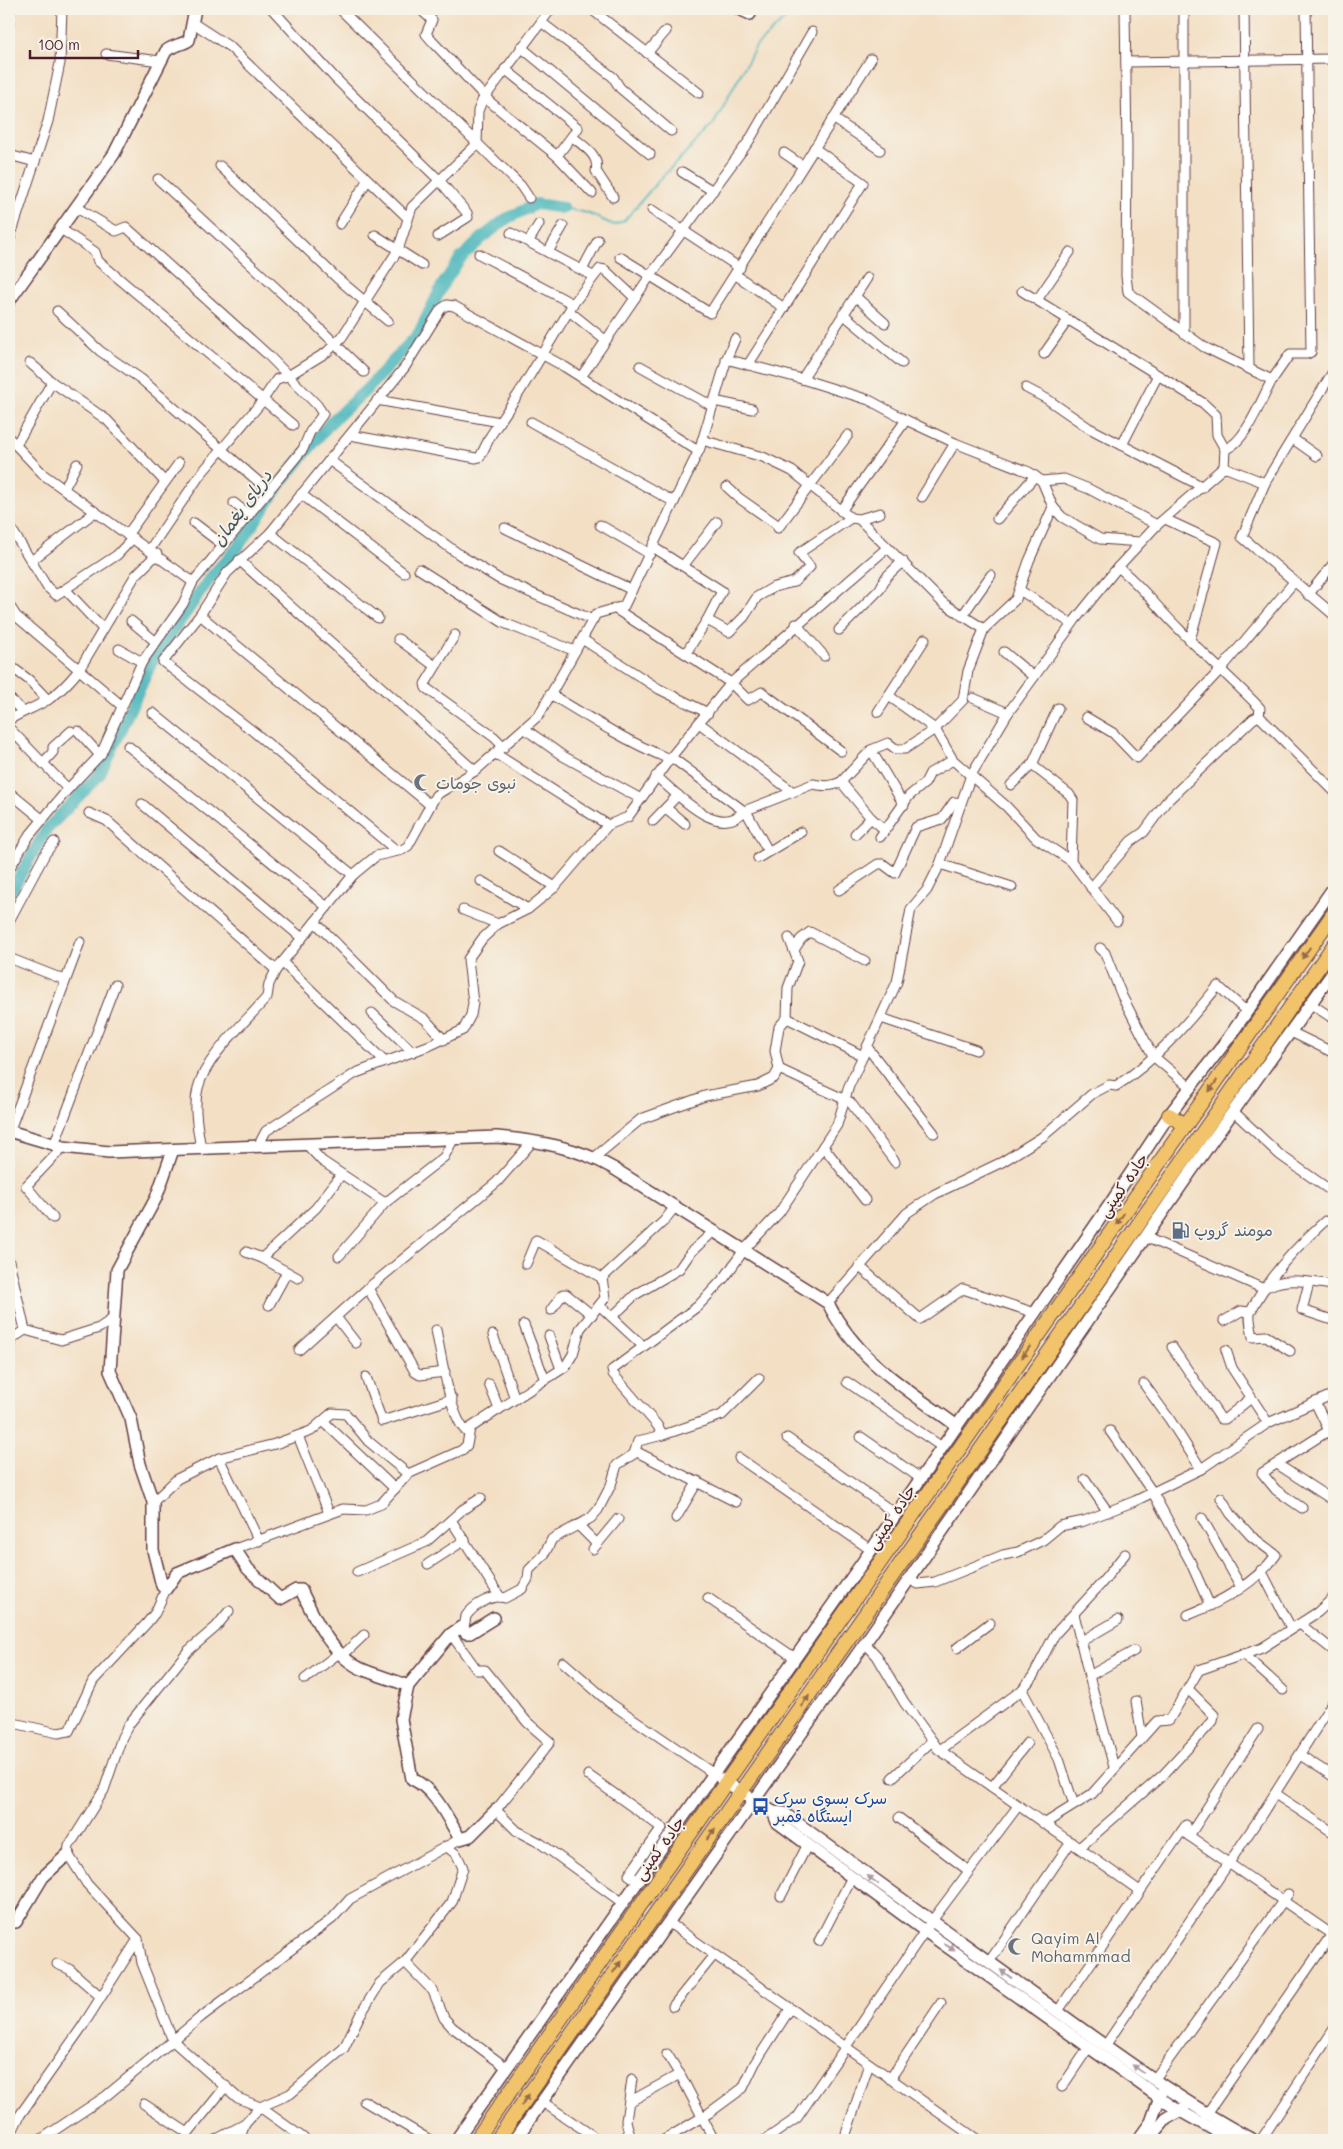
<svg xmlns="http://www.w3.org/2000/svg" width="1343" height="2149" font-family="Mali,'Playpen Sans Arabic',sans-serif">
<style>
.lines{fill:none;stroke-linecap:round;stroke-linejoin:round}
.stream{stroke:#42b3ba;stroke-width:2}
.river{stroke:#42b3ba;stroke-width:12}
.minor-casing{stroke:#633c42;stroke-width:11}
.tertiary-casing{stroke:#633c42;stroke-width:14}
.trunk-casing{stroke:#633c42;stroke-width:16}
.minor{stroke:#fff;stroke-width:9}
.tertiary{stroke:#fff;stroke-width:11}
.trunk{stroke:#f1c36a;stroke-width:14}
.oneway{fill:#956947}
.oneway2{fill:#ae9aa0}
.labels{text-anchor:middle;stroke-width:4;stroke-linejoin:round;paint-order:stroke}
.worship-label{font-size:16px;fill:#5b616d;stroke:#f7f3e8;text-anchor:start}
.street-label{font-size:16px;fill:#4a1f2b;stroke:#f7f3e8}
.service-label{font-size:16px;fill:#4e5e75;stroke:#f7f3e8;text-anchor:start}
.transit-label{font-size:16px;fill:#164399;stroke:#f7f3e8;text-anchor:start}
.water-label{font-size:18px;font-style:italic;fill:#47535d;stroke:#f7f3e8}
</style>
<rect width="100%" height="100%" fill="#f7f3e8"/>
<filter id="ink" filterUnits="userSpaceOnUse"><feTurbulence type="fractalNoise" baseFrequency=".02" numOctaves="2"/><feDisplacementMap in="SourceGraphic" scale="10" xChannelSelector="R" yChannelSelector="G"/><feConvolveMatrix kernelMatrix="1 2 1 2 8 2 1 2 1" color-interpolation-filters="sRGB"/></filter>
<filter id="wash" filterUnits="userSpaceOnUse"><feTurbulence type="fractalNoise" baseFrequency=".0096" numOctaves="4" result="noise"/><feDisplacementMap in="SourceGraphic" scale="20" xChannelSelector="R" yChannelSelector="G"/><feGaussianBlur stdDeviation="1.12" result="paint"/><feColorMatrix in="noise" values="0 0 0 0 0 0 0 0 0 0 0 0 0 0 0 0 0 1.4 0 .05"/><feComposite in="paint" operator="in"/></filter>
<g filter="url(#wash)">
<rect width="100%" height="100%" fill="#f3dfc4"/>
<g class="lines">
<path class="stream" d="M563,208L587,213L614,225L624,221L659,180L713,125L756,46L796,9"/>
<path class="river" d="M9,894L47,829L99,775L154,658L210,578L238,547L280,484L331,422L366,390L419,333L443,284L460,259L482,238L506,219L536,204L563,208"/>
</g>
</g>
<g filter="url(#ink)">
<g class="lines">
<defs>
<g id="minor">
<path d="M272,9L335,78L439,180L467,213L468,217L438,236"/>
<path d="M340,9L521,186L529,198"/>
<path d="M420,9L432,20L426,34L432,41L490,102L557,156L592,193"/>
<path d="M591,9L699,93"/>
<path d="M1125,9L1127,148L1126,276L1128,292L1204,347L1272,380L1290,354H1307L1311,352L1306,9"/>
<path d="M1184,9V333"/>
<path d="M1244,9L1249,367"/>
<path d="M541,22L613,77L620,88L671,131"/>
<path d="M9,23L10,9"/>
<path d="M193,23L230,47L408,218"/>
<path d="M521,47L650,154"/>
<path d="M647,53L666,31"/>
<path d="M106,54L160,61"/>
<path d="M1126,62L1334,59"/>
<path d="M505,69L578,128L557,156"/>
<path d="M833,118L880,150"/>
<path d="M573,137C584,147 600,155 596,171L613,197"/>
<path d="M784,153L803,166"/>
<path d="M9,155L35,162"/>
<path d="M220,166L337,278L388,321"/>
<path d="M682,172L713,191"/>
<path d="M158,179L315,324L364,372"/>
<path d="M77,208L116,231L126,227L267,354L317,405L323,414L310,432L303,449L193,582L183,604L142,662L101,754"/>
<path d="M652,210L740,268"/>
<path d="M340,224L367,181"/>
<path d="M61,229L95,252L98,261L293,425"/>
<path d="M511,233L593,276"/>
<path d="M375,235L422,265"/>
<path d="M9,241L48,121L60,63L62,9"/>
<path d="M529,241L539,224"/>
<path d="M548,252L563,226"/>
<path d="M479,254L573,304"/>
<path d="M620,257L710,313L871,59"/>
<path d="M582,270L598,240"/>
<path d="M736,275L784,308"/>
<path d="M1022,291L1203,403L1216,415L1217,435L1225,449L1224,467"/>
<path d="M855,296L885,323"/>
<path d="M1037,300L1070,252"/>
<path d="M57,311L100,351L141,379L269,491"/>
<path d="M569,311L605,340"/>
<path d="M843,314L902,363"/>
<path d="M1044,354L1068,320"/>
<path d="M726,359L802,379L869,400L906,420L955,443L1029,472L1042,481L1064,479L1089,489L1157,525"/>
<path d="M30,363L52,382L107,420L165,482"/>
<path d="M748,365L863,183L814,148"/>
<path d="M640,366L712,406"/>
<path d="M1334,370L1265,483L1242,537L1334,615"/>
<path d="M581,377L650,276L749,141L812,32"/>
<path d="M802,379L867,278"/>
<path d="M1026,388L1047,399L1089,428L1203,487"/>
<path d="M377,400L500,422"/>
<path d="M714,401L752,409"/>
<path d="M531,422L674,502"/>
<path d="M350,435L476,458L480,457L491,435L521,390L573,304L600,269L605,270L635,298"/>
<path d="M9,438L44,475L193,582"/>
<path d="M1293,439L1317,456"/>
<path d="M702,440L763,457L792,471L851,518L859,519L880,513"/>
<path d="M16,445L52,382"/>
<path d="M1122,445L1158,375"/>
<path d="M1225,449C1245,444 1262,398 1272,380"/>
<path d="M329,460L460,555L499,579L593,620"/>
<path d="M727,487L739,498L779,526"/>
<path d="M64,489L77,464"/>
<path d="M301,494L404,573"/>
<path d="M922,497L955,443"/>
<path d="M234,503L249,515"/>
<path d="M1053,507L1062,517L1100,539L1140,542"/>
<path d="M841,511L906,420"/>
<path d="M859,519L943,603L984,629"/>
<path d="M997,519L1035,476"/>
<path d="M1165,519L1217,543L1190,640"/>
<path d="M194,523L223,545"/>
<path d="M9,525L47,587L56,595L117,555L133,538"/>
<path d="M600,525L650,554"/>
<path d="M505,528L632,590"/>
<path d="M778,528L848,435"/>
<path d="M270,533L378,618"/>
<path d="M127,535L179,463"/>
<path d="M653,547L722,591L707,620"/>
<path d="M150,549L200,475L260,404L277,379L288,376L327,352L342,337L398,250L412,207L477,144L478,111L482,101L551,9"/>
<path d="M239,560L475,771"/>
<path d="M31,561L95,512"/>
<path d="M683,566L717,522"/>
<path d="M1118,567C1142,586 1158,609 1180,630C1206,657 1234,681 1260,708L1259,716"/>
<path d="M419,569L504,623L575,651"/>
<path d="M65,589L102,628"/>
<path d="M1021,591L1072,624"/>
<path d="M1308,595L1334,563"/>
<path d="M9,605L16,616L122,706"/>
<path d="M614,608L731,683L748,700L762,692L841,751"/>
<path d="M200,615L429,804"/>
<path d="M962,616L991,575"/>
<path d="M131,621L156,642"/>
<path d="M796,624L824,656"/>
<path d="M839,630L880,589L886,577L903,561"/>
<path d="M455,635L425,684L426,688L494,737L504,747"/>
<path d="M398,639L435,666"/>
<path d="M582,639L659,689L708,713"/>
<path d="M119,649L142,662"/>
<path d="M1004,652L1034,677"/>
<path d="M686,653L707,620L729,632L744,617L757,597L774,587L794,582L810,567L799,553L851,518"/>
<path d="M9,665L29,680L48,700"/>
<path d="M550,694C588,717 626,741 667,758L671,757L744,811"/>
<path d="M889,696L935,729L953,760L1006,806L1036,838L1071,861L1117,921"/>
<path d="M9,698L22,711"/>
<path d="M973,698L1008,713"/>
<path d="M878,712L925,639"/>
<path d="M153,713L353,875"/>
<path d="M1086,717L1113,733L1137,758L1222,668L1294,582"/>
<path d="M9,720C21,712 35,708 47,700C59,694 70,681 79,670L135,576L157,554"/>
<path d="M699,723L793,792"/>
<path d="M9,728L68,789"/>
<path d="M525,729L563,756L641,799"/>
<path d="M128,746L327,907"/>
<path d="M871,750L904,805"/>
<path d="M496,754L608,825"/>
<path d="M43,763L53,752V747L71,731"/>
<path d="M1032,765L1069,794L1073,800L1071,861"/>
<path d="M656,776C677,794 719,840 744,811L813,784C823,786 831,787 841,782L871,750L888,743L896,749H905L935,729L963,700L968,671L984,629L1016,599L1029,561L1053,507L1042,481"/>
<path d="M841,782L871,818L885,830"/>
<path d="M1011,785L1032,765L1058,708"/>
<path d="M9,792L43,820"/>
<path d="M142,804L302,938"/>
<path d="M666,808L685,824"/>
<path d="M746,811L768,851"/>
<path d="M89,813L107,821L276,970"/>
<path d="M653,821L678,795"/>
<path d="M855,834L871,818"/>
<path d="M880,837L909,796L925,783L930,773L953,760"/>
<path d="M397,851L254,732L163,662L200,615L227,573L270,533L405,367L441,309L447,305L454,306L565,367L698,451"/>
<path d="M499,851L555,887"/>
<path d="M758,858L801,832"/>
<path d="M940,864L1012,887"/>
<path d="M9,869L29,836L68,789L101,754L98,753L78,731"/>
<path d="M481,881L528,909"/>
<path d="M1091,888L1131,841L1144,832L1166,802L1253,719L1259,716L1334,791"/>
<path d="M839,890L878,864H883L895,873L916,827L942,819L954,802L961,803"/>
<path d="M463,910L498,924"/>
<path d="M9,921L45,854L54,842"/>
<path d="M315,922L394,1001L425,1019L444,1040"/>
<path d="M1100,948L1105,953L1122,996L1153,1056L1190,1087"/>
<path d="M794,950L801,939L810,932L865,961"/>
<path d="M9,958L65,980"/>
<path d="M282,962L385,1062"/>
<path d="M1311,1004L1334,1019"/>
<path d="M372,1013L413,1052"/>
<path d="M787,1018L863,1056"/>
<path d="M881,1018L976,1050"/>
<path d="M1291,1032L1334,1053"/>
<path d="M867,1047L934,1133"/>
<path d="M779,1069L850,1102L895,1162"/>
<path d="M1233,1111L1280,1155L1334,1193"/>
<path d="M9,1132L80,942"/>
<path d="M54,1145L115,985"/>
<path d="M258,1146L266,1131L356,1073L433,1044L463,1030L471,1015L473,1003L468,959L482,939L498,924L528,909L555,887L608,825L628,817L671,757L731,683L887,548"/>
<path d="M308,1146L322,1161L385,1203"/>
<path d="M823,1146L865,1200"/>
<path d="M201,1149C198,1130 193,1107 198,1088C206,1056 246,1022 267,997L269,984L276,970L353,875L376,856L402,850L408,846L436,795L475,771L539,715L596,614L624,606L700,448L728,355L735,339"/>
<path d="M595,1157L641,1119L705,1096L758,1086L774,1078L779,1069L775,1051L779,1027L787,1018L788,988L798,961L789,938"/>
<path d="M53,1218L26,1186L63,1147"/>
<path d="M1145,1237L1264,1289"/>
<path d="M246,1252L262,1258L298,1278"/>
<path d="M339,1256L385,1203L444,1157L454,1138"/>
<path d="M262,1258L316,1208L341,1175"/>
<path d="M9,1261L25,1330"/>
<path d="M859,1266L920,1319L963,1289L1035,1313"/>
<path d="M602,1278L664,1221L674,1208"/>
<path d="M1309,1283L1302,1310L1332,1320"/>
<path d="M1269,1286C1288,1276 1313,1283 1334,1285"/>
<path d="M368,1288L415,1372L420,1375L445,1372"/>
<path d="M828,1303L907,1213L935,1194L1002,1162L1042,1137L1092,1094L1109,1085L1116,1086C1156,1061 1188,1022 1218,986L1247,1012"/>
<path d="M269,1305L287,1272"/>
<path d="M600,1306L643,1346"/>
<path d="M551,1310L563,1294H566L592,1315"/>
<path d="M336,1317L356,1343"/>
<path d="M612,1317L635,1295L679,1269L691,1252L713,1232"/>
<path d="M1224,1321L1241,1311L1250,1312"/>
<path d="M524,1325L545,1380"/>
<path d="M436,1330C441,1353 450,1419 467,1432"/>
<path d="M493,1335L515,1399"/>
<path d="M549,1336L561,1369"/>
<path d="M1172,1347L1221,1419H1225L1251,1398"/>
<path d="M299,1350L368,1288L497,1182L533,1141"/>
<path d="M1226,1350L1232,1368L1268,1423"/>
<path d="M9,1351L13,1338L25,1330L61,1340L99,1328L114,1318"/>
<path d="M1290,1351L1266,1336L1253,1337C1252,1331 1248,1316 1251,1311C1268,1277 1297,1246 1325,1221"/>
<path d="M366,1377L382,1421L452,1399"/>
<path d="M847,1382L942,1447"/>
<path d="M489,1384L499,1409"/>
<path d="M1144,1384L1170,1420L1201,1469"/>
<path d="M1315,1402L1334,1441"/>
<path d="M323,1421L395,1489"/>
<path d="M1110,1431L1153,1493L1190,1561L1210,1606"/>
<path d="M663,1435L657,1425L613,1374L612,1370L698,1306L725,1277L744,1250L779,1213L837,1125L849,1086L897,982L911,909L927,890L940,864L971,775L1008,713L1075,620L1118,567L1157,525L1224,467L1265,483"/>
<path d="M298,1436L329,1513"/>
<path d="M861,1437L920,1478"/>
<path d="M787,1438L896,1514"/>
<path d="M635,1451L736,1502"/>
<path d="M219,1458L259,1541"/>
<path d="M739,1458L871,1550"/>
<path d="M1277,1464L1334,1501"/>
<path d="M1085,1479L1108,1512"/>
<path d="M153,1502L177,1479L219,1458L275,1444L311,1431L332,1413L346,1414L368,1441L408,1474"/>
<path d="M1302,1508L1276,1490L1262,1473L1328,1431"/>
<path d="M676,1518L698,1481"/>
<path d="M1202,1518L1241,1587"/>
<path d="M451,1520L500,1597"/>
<path d="M578,1525L597,1544"/>
<path d="M235,1549L343,1509L366,1510L381,1504L408,1474L462,1450L467,1445L470,1428L565,1367L573,1354L580,1329L605,1298L602,1278L536,1240L526,1264"/>
<path d="M593,1549L618,1519"/>
<path d="M428,1564L465,1540"/>
<path d="M1261,1570L1291,1628"/>
<path d="M357,1572L426,1542L462,1510L481,1498"/>
<path d="M909,1578L918,1584L935,1582L1003,1555L1018,1552L1043,1540L1060,1526L1084,1521L1135,1501L1201,1469L1268,1423L1334,1394"/>
<path d="M708,1598L795,1658"/>
<path d="M229,1611L216,1627L188,1651L129,1724L122,1737L104,1790L69,1846L68,1854L87,1884L138,1939L142,1963L173,2041L238,2098L260,2107L306,2140"/>
<path d="M1074,1614L1089,1676L1114,1767"/>
<path d="M1188,1615C1219,1603 1256,1583 1276,1555L1251,1536L1231,1514L1221,1498"/>
<path d="M1300,1624L1334,1651"/>
<path d="M464,1628L466,1616C474,1605 492,1594 505,1598L522,1589L528,1579L529,1570L544,1555L552,1539L591,1518L598,1510L611,1485L617,1465L634,1454L638,1441L663,1435L722,1415L759,1378"/>
<path d="M451,1634L477,1670H485L527,1722L550,1742L496,1810L517,1831L540,1843L623,1903"/>
<path d="M1080,1642L1118,1620"/>
<path d="M865,1643L877,1656L904,1702L938,1749L1140,1891"/>
<path d="M957,1648L990,1623"/>
<path d="M1243,1654L1283,1690"/>
<path d="M343,1655L364,1635"/>
<path d="M563,1662L610,1703L714,1774"/>
<path d="M1089,1676L1134,1651"/>
<path d="M305,1679L339,1653"/>
<path d="M1022,1690L1059,1759L1074,1805"/>
<path d="M1136,1701L1142,1737"/>
<path d="M9,1722L58,1733L69,1731L93,1681L147,1623L155,1613L166,1589"/>
<path d="M940,1750L1022,1690L1033,1676L1055,1634L1100,1585L1125,1554"/>
<path d="M1300,1755L1334,1777"/>
<path d="M588,1775L662,1828L629,1875L638,1881"/>
<path d="M892,1778L932,1741"/>
<path d="M992,1787L1027,1743"/>
<path d="M1275,1794L1334,1833"/>
<path d="M899,1818L969,1871"/>
<path d="M1044,1824L1092,1794L1157,1721L1169,1720L1199,1670L1262,1648L1318,1612L1334,1597"/>
<path d="M1182,1831L1334,1936"/>
<path d="M1189,1836L1258,1729"/>
<path d="M1079,1848L1163,1775L1213,1721L1214,1715L1188,1689"/>
<path d="M781,1896L808,1844"/>
<path d="M668,1922L978,2140"/>
<path d="M819,1941L852,1877"/>
<path d="M405,1962L433,1991L444,2018L452,2027L507,2068"/>
<path d="M989,1962L1071,1842"/>
<path d="M57,1964L69,1969L100,1996"/>
<path d="M673,2006L714,1955"/>
<path d="M1058,2011L1186,1825"/>
<path d="M1105,2046L1260,1817L1334,1700"/>
<path d="M667,2054L682,2078L714,2140"/>
<path d="M890,2079L941,2003"/>
<path d="M1154,2080L1288,1894"/>
<path d="M1062,2087L1089,2047"/>
<path d="M364,2101L430,2140"/>
<path d="M541,2101L599,2140"/>
<path d="M629,2102L680,2074"/>
<path d="M144,2104L188,2133L226,2086"/>
<path d="M1206,2115L1332,1934"/>
<path d="M9,2138L20,2115L82,2027L138,1939"/>
<path d="M40,2140L106,2096L201,2017L332,1919L350,1899L460,1839"/>
<path d="M215,2140L245,2124"/>
<path d="M239,2140L245,2124L260,2107L290,2094L344,2048L360,2015L380,1983L405,1962L452,1902L463,1868L457,1855L446,1846"/>
<path d="M631,2140L626,2121L632,2079"/>
<path d="M664,2140L709,2113L743,2088L755,2063L790,2009"/>
<path d="M765,2140L797,2118L931,1922L1018,1806"/>
<path d="M844,2140L869,2064"/>
<path d="M1261,2140L1334,2029"/>
<path d="M1331,2140L1334,2136"/>
</g>
<g id="tertiary">
<path d="M739,9L750,14"/>
<path d="M9,301L114,154L166,51C173,45 182,45 189,40L195,9"/>
<path d="M9,1131L63,1147L109,1152L497,1137C538,1141 577,1147 613,1168L828,1303C856,1360 907,1389 957,1426"/>
<path d="M173,1150L156,1198L117,1270L110,1371L131,1419L140,1464L153,1502V1550L162,1586L166,1589L177,1573L235,1549L248,1569L280,1599L296,1590H301C315,1619 332,1657 364,1670C379,1676 394,1680 408,1686"/>
<path d="M494,1618L470,1633H466L461,1627L451,1634L408,1686L401,1719L412,1779C435,1789 448,1819 460,1839L470,1836L496,1810"/>
<path d="M721,1779L773,1812L784,1813C866,1874 949,1933 1032,1993C1104,2045 1175,2098 1253,2140"/>
<path d="M773,1812L777,1822L925,1931L1173,2107L1232,2140"/>
<path d="M9,1922H16L43,1877L68,1854"/>
<path d="M456,2140L881,1536L1110,1204L1169,1115L1227,1040L1334,887"/>
<path d="M515,2140L865,1643L1212,1141L1334,971"/>
<path d="M1138,2140L1151,2122L1162,2091"/>
<path d="M1149,2140L1166,2119L1184,2108"/>
</g>
<g id="trunk">
<path d="M1169,1115L1186,1125"/>
<path d="M476,2140C764,1732 1046,1321 1334,913"/>
<path d="M497,2140L1334,945"/>
</g>
</defs>
<use href="#minor" class="minor-casing"/>
<use href="#tertiary" class="tertiary-casing"/>
<use href="#trunk" class="trunk-casing"/>
<use href="#minor" class="minor"/>
<use href="#tertiary" class="tertiary"/>
<use href="#trunk" class="trunk"/>
</g>
<defs><path id="oneway-solid" d="M-6-.8H1V-3.2L6.5 0L1 3.2V.8H-6Z" transform="scale(1.25)"/></defs>
<g class="oneway">
<use href="#oneway-solid" transform="translate(1306 953) rotate(125)"/>
<use href="#oneway-solid" transform="translate(1213 1086) rotate(125)"/>
<use href="#oneway-solid" transform="translate(1120 1219) rotate(125)"/>
<use href="#oneway-solid" transform="translate(1026 1352) rotate(125)"/>
<use href="#oneway-solid" transform="translate(805 1701) rotate(-55)"/>
<use href="#oneway-solid" transform="translate(711 1834) rotate(-54)"/>
<use href="#oneway-solid" transform="translate(617 1967) rotate(-55)"/>
<use href="#oneway-solid" transform="translate(525 2100) rotate(-55)"/>
</g>
<g class="oneway2">
<use href="#oneway-solid" transform="translate(873 1880) rotate(-143)"/>
<use href="#oneway-solid" transform="translate(949 1947) rotate(34)"/>
<use href="#oneway-solid" transform="translate(1006 1974) rotate(-144)"/>
<use href="#oneway-solid" transform="translate(1138 2069) rotate(-145)"/>
</g>
</g>
<defs>
<symbol id="mosque-bare" viewBox="-9 -9 18 18"><path d="M3.5-4.9A6 6 0 1 0 3.5 4.9A5 5 0 1 1 3.5-4.9Z" fill="#6b7280" stroke="#f7f3e8" stroke-width="2.5" paint-order="stroke"/></symbol>
<symbol id="fuel-bare" viewBox="-9 -9 18 18"><path d="M-5.5-6h7V0h2V4h1.3V-2.5L3-4.5l.8-.8L6-3V5H2.5V1h-1V6h-7ZM-4.2-4.7v3.2H.2V-4.7Z" fill="#5c6f8a" stroke="#f7f3e8" stroke-width="2.5" paint-order="stroke"/></symbol>
<symbol id="bus-bare" viewBox="-9 -9 18 18"><path d="M-5-6H5V4H4V6H2V4H-2V6H-4V4H-5ZM-3.5-4V0h7V-4ZM-3.5 1.2v1.5H-2V1.2ZM2 1.2v1.5H3.5V1.2Z" fill="#1a4fb4" stroke="#f7f3e8" stroke-width="2.5" paint-order="stroke"/></symbol>
</defs>
<g fill-rule="evenodd">
<use href="#mosque-bare" x="410" y="770" width="25" height="25"/>
<use href="#fuel-bare" x="1168" y="1218" width="25" height="25"/>
<use href="#bus-bare" x="748" y="1794" width="25" height="25"/>
<use href="#mosque-bare" x="1004" y="1934" width="25" height="25"/>
</g>
<g class="labels">
<g class="worship-label">
<text x="436" y="789">نبوی جومات</text>
<text x="1031" y="1944">Qayim Al<tspan x="1031" dy="18">Mohammmad</tspan></text>
</g>
<g class="street-label">
<text transform="translate(1123 1185) rotate(-55)" y="6">جاده کمپنی</text>
<text transform="translate(891 1517) rotate(-56)" y="6">جاده کمپنی</text>
<text transform="translate(659 1848) rotate(-54)" y="6">جاده کمپنی</text>
</g>
<g class="service-label">
<text x="1194" y="1236">مومند گروپ</text>
</g>
<g class="transit-label">
<text x="774" y="1804">سرک بسوی سرک<tspan x="774" dy="18">ایستگاه قمبر</tspan></text>
</g>
<g class="water-label">
<text transform="translate(242 508) rotate(-54)" y="6">دریای پغمان</text>
</g>
</g>
<rect width="1343" height="2149" fill="none" stroke="#f7f3e8" stroke-width="30"/>
<path d="M30 50v8h108v-8" fill="none" stroke="#4a1f2b" stroke-width="2.5"/>
<text x="38" y="50" font-size="15" fill="#4a1f2b" stroke="#f7f3e8" stroke-width="4" paint-order="stroke">100 m</text>
</svg>
